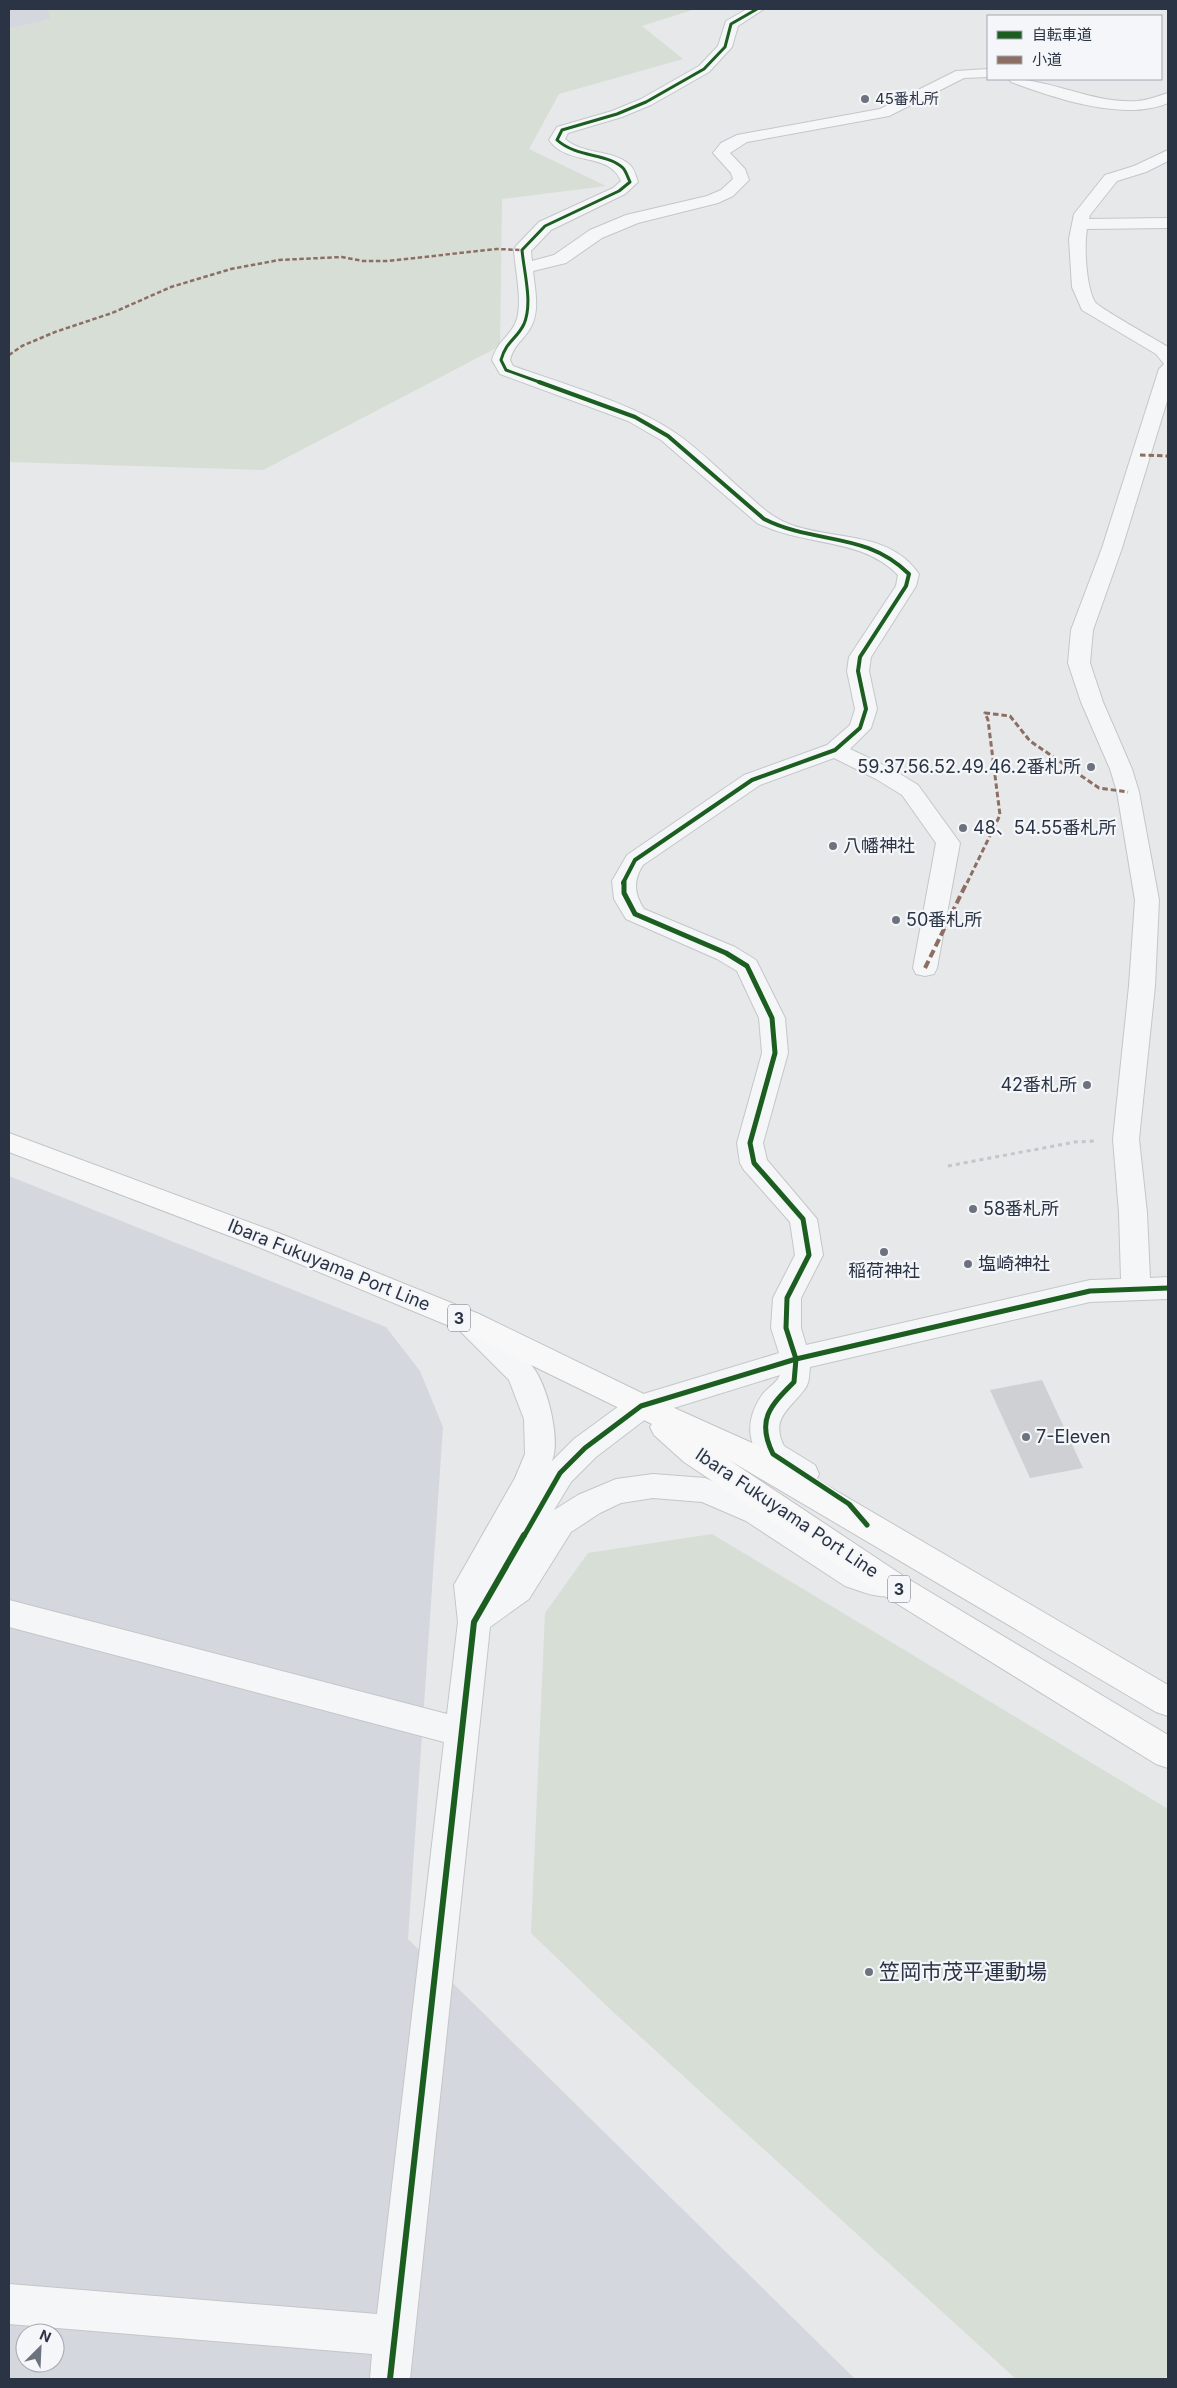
<svg xmlns="http://www.w3.org/2000/svg" width="1177" height="2388" font-family="Inter,'Noto Sans JP',sans-serif">
<style>
.built{fill:#d4d7dd;fill-rule:evenodd}
.green{fill:#d6ded6}
.building{fill:#ced0d3}
.lines{fill:none;stroke-linecap:round;stroke-linejoin:round}
.minor-casing{stroke:#c4c6c8;stroke-width:2}
.major-casing{stroke:#c2c5c8;stroke-width:2}
.path{stroke:#c5c6ca;stroke-width:3;stroke-dasharray:4 4;stroke-linecap:butt}
.minor{fill:#f5f6f7;fill-rule:evenodd}
.major{fill:#f8f8f8;fill-rule:evenodd}
.quiet-far2{stroke:#8d6e63;stroke-width:2.5;stroke-dasharray:4.5 2.5;stroke-linecap:butt}
.quiet-far1{stroke:#8d6e63;stroke-width:3;stroke-dasharray:5.5 3;stroke-linecap:butt}
.quiet{stroke:#8d6e63;stroke-width:4;stroke-dasharray:8 4;stroke-linecap:butt}
.cycleway-far3-casing{stroke:#f4f6f9;stroke-width:5}
.cycleway-far2-casing{stroke:#f4f6f9;stroke-width:6}
.cycleway-far1-casing{stroke:#f4f6f9;stroke-width:8}
.cycleway-casing{stroke:#f4f6f9;stroke-width:9}
.cycleway-far3{stroke:#1b5e20;stroke-width:3}
.cycleway-far2{stroke:#1b5e20;stroke-width:4}
.cycleway-far1{stroke:#1b5e20;stroke-width:5}
.cycleway{stroke:#1b5e20;stroke-width:6}
.poi-dot{fill:#6c737f;stroke:#f4f6f9;stroke-width:2}
.labels{text-anchor:middle;stroke-width:4.5;stroke-linejoin:round;paint-order:stroke}
.far-poi-label{font-size:15px;fill:#2b3445;stroke:#f4f6f9;text-anchor:start}
.shield{fill:#f4f6f9;stroke:#676e7b;stroke-width:1}
.shield-label{font-size:16px;font-weight:bold;fill:#2b3445}
.poi-label{font-size:18px;fill:#2b3445;stroke:#f4f6f9;text-anchor:start}
.street-label{font-size:18px;fill:#2b3445;stroke:#f4f6f9}
.near-poi-label{font-size:21px;fill:#2b3445;stroke:#f4f6f9;text-anchor:start}
</style>
<rect width="100%" height="100%" fill="#e6e8ea"/>
<g class="built">
<path d="M9,9H48L51,19L9,29Z"/>
<path d="M9,1176L386,1327L420,1371L443,1427L408,1939L855,2379H9ZM25,2333H55V2363H25Z"/>
</g>
<g class="green">
<path d="M48,9H695L642,26L683,59L559,94L529,149L606,186L502,199L500,346L263,470L9,462V29L51,19Z"/>
<path d="M712,1534L1168,1809V2374L1164,2379H1016L611,2010L531,1933L545,1613L588,1553Z"/>
</g>
<path class="building" d="M1042,1380L1083,1468L1030,1478L990,1390Z"/>
<g class="lines">
<defs>
<g id="minor">
<path d="M747,9H764L738,26L732,47L709,72L651,105L622,117L568,133L565,139C583,155 611,149 629,164C634,168 636,176 638,182L625,194L551,230L531,251L532,261L554,255L590,230L626,215L707,196L721,190L733,179L731,173L713,153L721,143L737,135L880,109L956,71L988,69V77L964,78L889,116L747,142L730,153L745,169L749,180L733,196L718,203L638,223L602,238L566,263L533,271C535,289 540,310 531,327C524,340 514,344 510,360L513,366C563,384 632,403 674,432C701,450 724,475 749,496C761,507 773,518 789,524C833,541 889,530 919,574L916,586L871,657L869,671L877,709L871,728L850,749L892,769L918,785L960,843L937,968L934,974L925,976L916,974L913,968L936,843L902,795L876,779L834,758L760,785L643,865C633,881 634,893 644,909L735,947L756,960L785,1018L788,1053L763,1143L767,1160L817,1219L823,1255L801,1298V1328L806,1345L1090,1280L1121,1279L1119,1213L1113,1139L1129,986L1135,900L1117,792L1110,769L1081,702L1068,663L1071,630L1102,548L1159,369L1164,364L1156,354L1082,310L1072,287L1069,239L1074,214L1105,175L1134,166L1168,150V161L1146,172L1117,181L1090,215L1089,219L1168,218V228L1087,229C1084,246 1086,287 1095,302C1099,308 1157,340 1168,347V398L1122,548L1093,630L1090,663L1103,702L1132,769L1139,792L1159,900L1155,986L1139,1139L1147,1213L1150,1278L1168,1277V1299L1090,1302L810,1367C809,1375 810,1383 804,1390C790,1409 770,1418 784,1446L815,1465L819,1474L815,1483C797,1488 791,1481 776,1472C748,1453 742,1424 762,1395C767,1388 777,1383 780,1375L651,1415L596,1457L571,1482L554,1510L578,1495L616,1479L653,1474L705,1478L768,1503L864,1566L901,1576L906,1585L901,1594C883,1601 863,1592 845,1586L746,1521L702,1502L653,1498L621,1503L600,1513L571,1532L529,1599L490,1627L410,2379H370L372,2354L9,2324V2284L377,2314L444,1742L9,1627V1600L447,1714L458,1622L454,1585L515,1478L525,1454L524,1419L509,1380L459,1330L455,1322L459,1314L469,1311L479,1314C496,1331 517,1347 532,1366C547,1384 561,1439 552,1461L574,1439L630,1398L779,1353L771,1328L773,1298L795,1255L790,1222L744,1170L740,1163L737,1143L762,1053L759,1018L737,971L717,959L626,919L614,899L612,881L627,855L744,775L827,745L850,725L855,709L847,671L849,657L896,586L898,575C861,537 805,547 757,523L661,440L628,421L500,374L492,360C497,342 507,339 515,324C524,306 515,270 514,250L516,246L539,222L613,188L621,181C609,151 568,167 549,140L557,127L612,111L641,99L699,66L718,46L726,21Z"/>
<path d="M1009,79C1052,79 1093,104 1138,101C1149,100 1158,96 1168,93V103C1124,122 1054,98 1011,82Z"/>
</g>
<path id="major" d="M9,1133L281,1234L479,1314L652,1398L761,1447L1168,1685V1716L1156,1712L729,1460L905,1577L1168,1735V1768L1156,1764L883,1595L684,1462L654,1435L650,1427L652,1424L459,1330L261,1248L9,1152Z"/>
</defs>
<use href="#minor" class="minor-casing"/>
<use href="#major" class="major-casing"/>
<path class="path" d="M948,1166L1075,1142L1096,1141"/>
<use href="#minor" class="minor"/>
<use href="#major" class="major"/>
<path class="quiet-far2" d="M9,355L22,346L55,332L112,313L171,287L231,269L279,260L342,257L363,261H387L497,249L522,250"/>
<g class="quiet-far1">
<path d="M1140,455L1168,456"/>
<path d="M967,883L1000,815L988,720L985,713L1010,716L1030,741L1099,788L1128,792"/>
</g>
<path class="quiet" d="M925,968L967,882"/>
<defs>
<path id="cycleway-far3" d="M542,383L506,370L501,360C506,341 517,339 524,324C533,303 524,273 522,250L545,226L619,191L630,182C628,178 626,171 623,168C608,153 577,158 557,140L562,130L617,114L646,102L704,69L725,47L731,24L757,9"/>
<path id="cycleway-far2" d="M539,382L635,417L668,436L764,519C816,545 865,531 909,574L906,586L860,657L858,671L866,709L860,728L835,750L752,780L635,860L623,883"/>
<g id="cycleway-far1">
<path d="M624,882V893L635,914L726,953L747,966L772,1018L775,1053L750,1143L754,1163L803,1219L809,1255L787,1298L786,1328L796,1359L794,1382C770,1406 756,1420 773,1454L849,1504L867,1525"/>
<path d="M524,1536L560,1473L585,1448L641,1406L796,1359L1090,1291L1168,1288"/>
</g>
<path id="cycleway" d="M390,2379L474,1622L524,1535"/>
</defs>
<use href="#cycleway-far3" class="cycleway-far3-casing"/>
<use href="#cycleway-far2" class="cycleway-far2-casing"/>
<use href="#cycleway-far1" class="cycleway-far1-casing"/>
<use href="#cycleway" class="cycleway-casing"/>
<use href="#cycleway-far3" class="cycleway-far3"/>
<use href="#cycleway-far2" class="cycleway-far2"/>
<use href="#cycleway-far1" class="cycleway-far1"/>
<use href="#cycleway" class="cycleway"/>
</g>
<g class="poi-dot">
<circle cx="865" cy="99" r="5"/>
<circle cx="1091" cy="767" r="5"/>
<circle cx="963" cy="828" r="5"/>
<circle cx="833" cy="846" r="5"/>
<circle cx="896" cy="920" r="5"/>
<circle cx="1087" cy="1085" r="5"/>
<circle cx="973" cy="1209" r="5"/>
<circle cx="884" cy="1252" r="5"/>
<circle cx="968" cy="1264" r="5"/>
<circle cx="1026" cy="1437" r="5"/>
<circle cx="869" cy="1972" r="5"/>
</g>
<g class="labels">
<g class="far-poi-label">
<text x="875" y="104">45番札所</text>
</g>
<g class="shield">
<rect x="448" y="1304.5" width="22" height="27" rx="4"/>
<rect x="888" y="1575.5" width="22" height="27" rx="4"/>
</g>
<g class="shield-label">
<text x="459" y="1324">3</text>
<text x="899" y="1595">3</text>
</g>
<g class="poi-label">
<text x="1081" y="773" text-anchor="end">59.37.56.52.49.46.2番札所</text>
<text x="973" y="834">48、54.55番札所</text>
<text x="843" y="852">八幡神社</text>
<text x="906" y="926">50番札所</text>
<text x="1077" y="1091" text-anchor="end">42番札所</text>
<text x="983" y="1215">58番札所</text>
<text x="978" y="1270">塩崎神社</text>
<text x="884" y="1277" text-anchor="middle">稲荷神社</text>
<text x="1036" y="1443">7-Eleven</text>
</g>
<g class="street-label">
<text transform="translate(329 1265) rotate(22)" y="6">Ibara Fukuyama Port Line</text>
<text transform="translate(787 1513) rotate(34)" y="6">Ibara Fukuyama Port Line</text>
</g>
<g class="near-poi-label">
<text x="879" y="1979">笠岡市茂平運動場</text>
</g>
</g>
<rect width="1177" height="2388" fill="none" stroke="#2b3445" stroke-width="20"/>
<rect x="987" y="15" width="175" height="65" fill="#f4f6f9" stroke="#a4a8b1"/>
<rect x="997" y="31" width="25" height="8" fill="#1b5e20" stroke="#a4a8b1"/>
<text x="1032" y="40" font-size="15" fill="#2b3445">自転車道</text>
<rect x="997" y="56" width="25" height="8" fill="#8d6e63" stroke="#a4a8b1"/>
<text x="1032" y="65" font-size="15" fill="#2b3445">小道</text>
<g transform="translate(40 2348) rotate(24)"><circle r="24" fill="#f4f6f9" stroke="#a4a8b1"/>
<path d="M0-4L9 19L0 12L-9 19Z" fill="#6c737f"/>
<text y="-8" font-size="14" font-weight="bold" text-anchor="middle" fill="#2b3445">N</text>
</g>
</svg>
